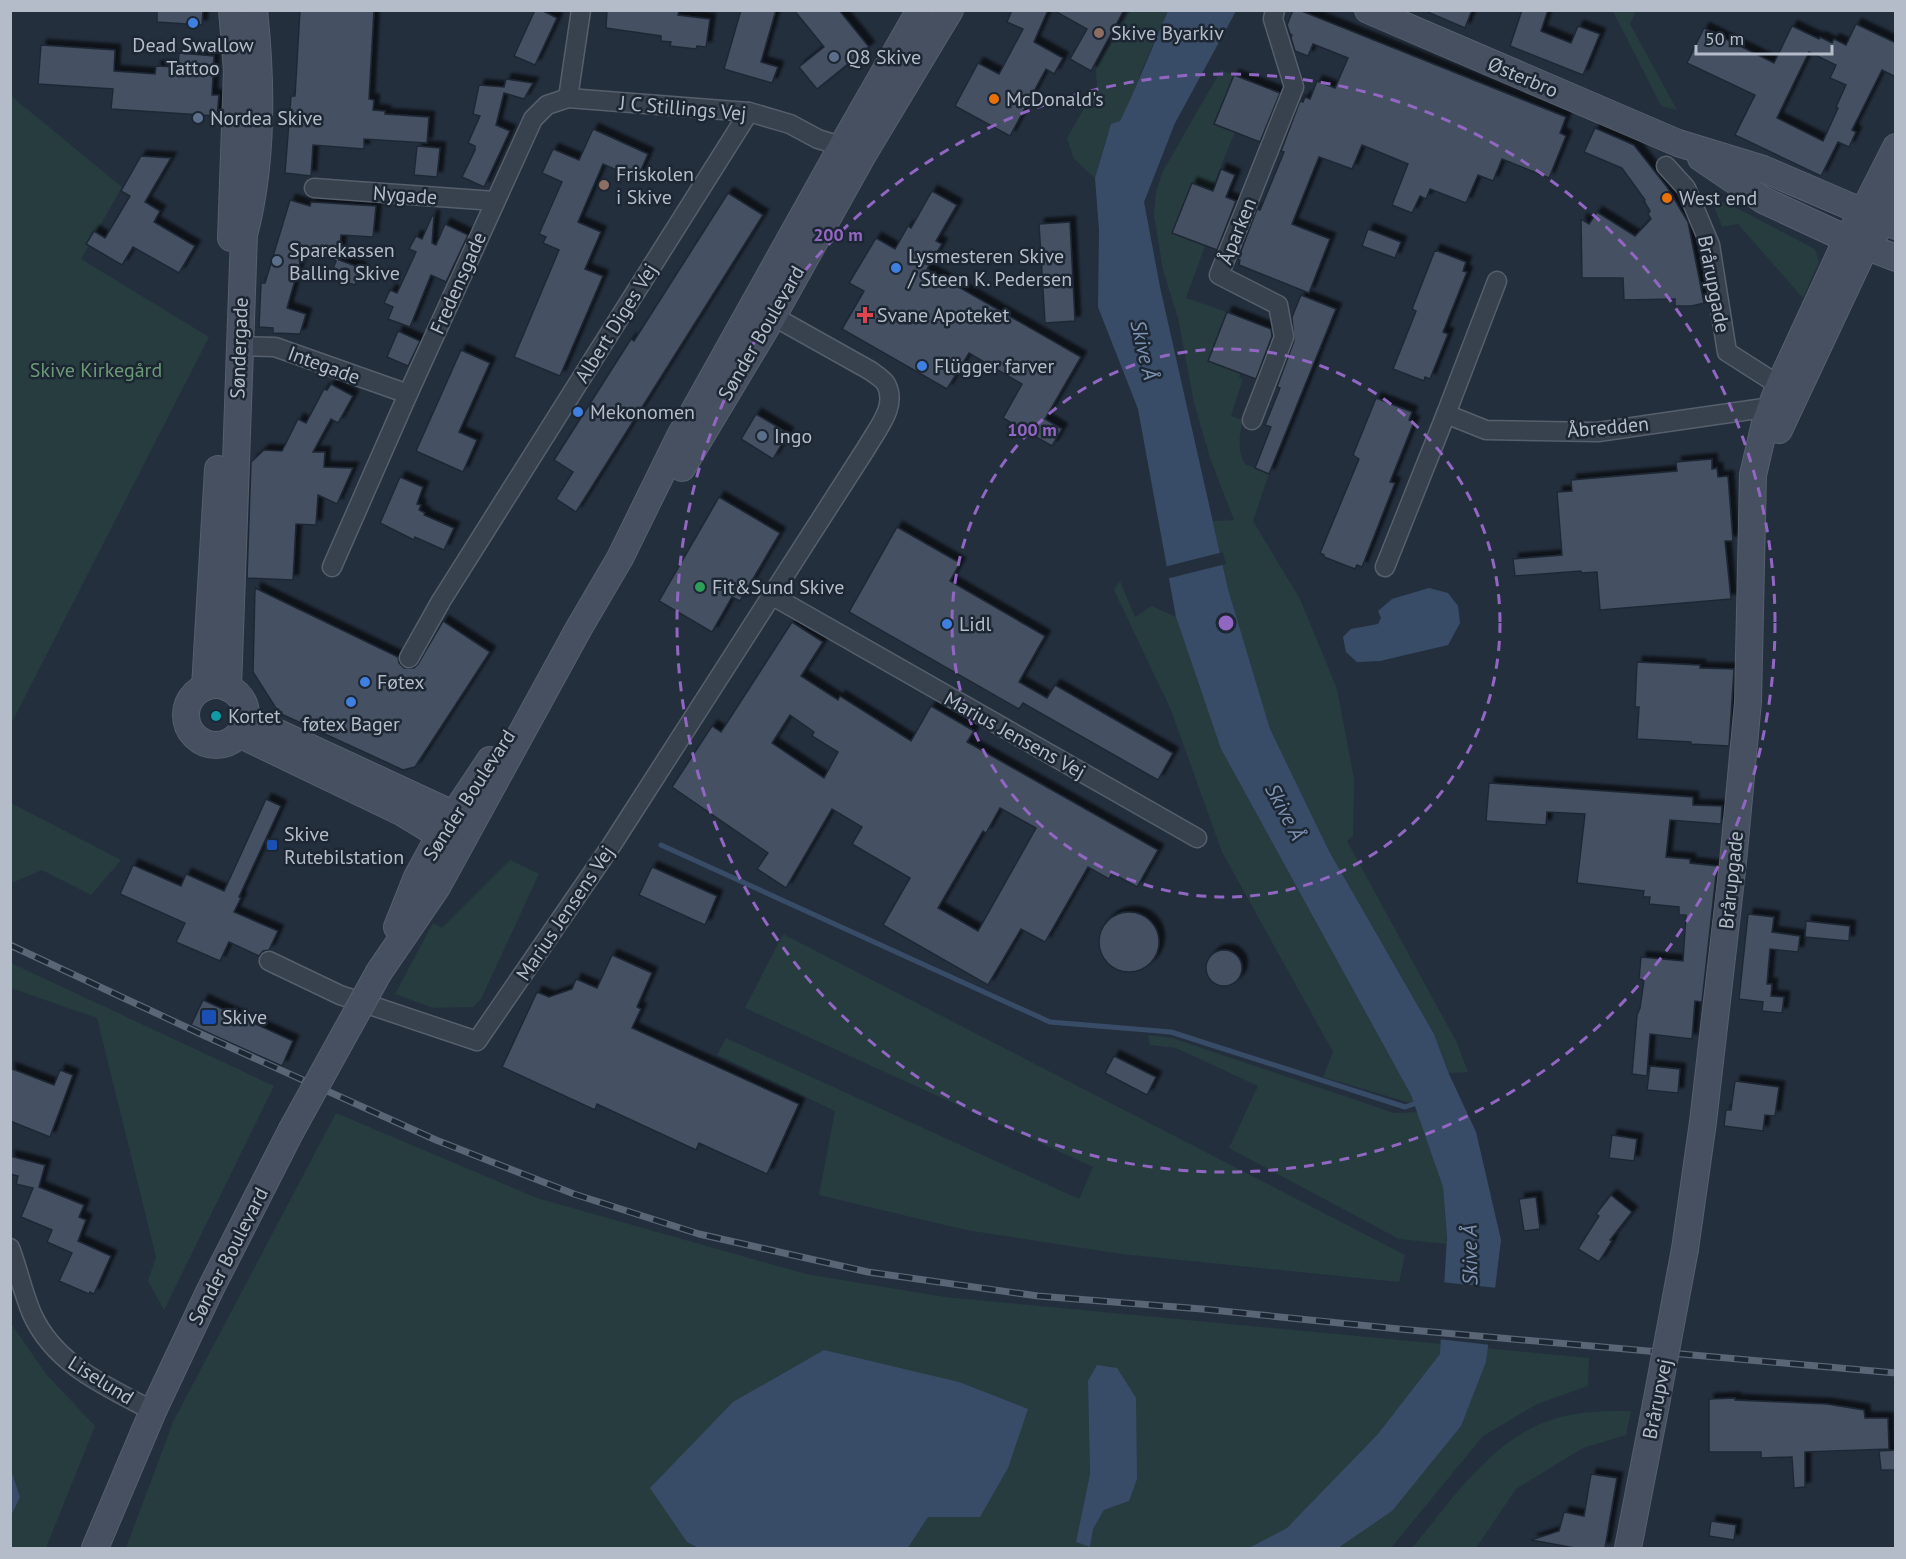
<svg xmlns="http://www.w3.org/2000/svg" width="1906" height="1559" font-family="'PT Sans',sans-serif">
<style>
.green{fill:#263c3f;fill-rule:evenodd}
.water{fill:#394c67}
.pier{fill:#242f3e}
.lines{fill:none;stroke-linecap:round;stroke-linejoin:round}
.stream{stroke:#394c67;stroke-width:5}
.building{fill:#455162;stroke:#1f2835;stroke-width:1.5;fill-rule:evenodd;filter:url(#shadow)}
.street-casing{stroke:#565f6c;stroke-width:21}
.secondary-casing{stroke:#565f6c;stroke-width:28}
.street{stroke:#38414e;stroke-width:18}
.secondary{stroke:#465061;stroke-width:26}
.rail-casing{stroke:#5a6575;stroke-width:7}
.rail{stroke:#1d2633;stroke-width:4.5;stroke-dasharray:14;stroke-linecap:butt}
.secondary-bridge-casing{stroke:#565f6c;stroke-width:28;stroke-linecap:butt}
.secondary-bridge{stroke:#465061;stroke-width:26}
.ring{fill:none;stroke:#9266c3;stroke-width:3;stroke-dasharray:10 8}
.shop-dot{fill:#3f7fe0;stroke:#1d2633;stroke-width:2}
.education-dot{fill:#8d6e63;stroke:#1d2633;stroke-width:2}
.service-dot{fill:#5c6f8a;stroke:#1d2633;stroke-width:2}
.food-dot{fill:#e8710a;stroke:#1d2633;stroke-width:2}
.health-dot{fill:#e0444e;stroke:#1d2633;stroke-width:2}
.leisure-dot{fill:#2e9e5b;stroke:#1d2633;stroke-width:2}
.culture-dot{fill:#0f9aa8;stroke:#1d2633;stroke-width:2}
.transit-dot{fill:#1a4fb4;stroke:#1d2633;stroke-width:2}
.labels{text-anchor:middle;stroke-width:5;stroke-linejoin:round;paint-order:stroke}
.poi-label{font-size:20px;fill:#b4bcc9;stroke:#1d2633;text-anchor:start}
.street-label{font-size:20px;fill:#b4bcc9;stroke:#1d2633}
.park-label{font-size:20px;fill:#6b9a76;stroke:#1d2633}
.water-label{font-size:21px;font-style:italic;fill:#7c92b1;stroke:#1d2633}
.centre{fill:#9266c3;stroke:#1d2633;stroke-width:3}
.ring-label{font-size:18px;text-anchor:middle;font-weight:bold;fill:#9266c3;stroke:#1d2633;stroke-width:5;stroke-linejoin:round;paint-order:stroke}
</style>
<defs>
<filter id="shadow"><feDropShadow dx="5.5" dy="-5.5" stdDeviation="1.5" flood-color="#0009"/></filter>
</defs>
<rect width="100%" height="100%" fill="#242f3e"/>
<g class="green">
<path d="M1130,11H1168L1140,74L1137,88L1120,121L1108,133L1095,178L1074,159L1067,138L1097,86L1096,70Z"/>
<path d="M1613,11H1636L1630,24L1677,110L1661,106Z"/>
<path d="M1221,70L1234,75L1214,124L1235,132L1211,191L1173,233L1205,246L1186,298L1227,312L1208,361L1241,373L1239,378L1243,379L1231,416L1243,420C1239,437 1237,448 1245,464L1269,474L1253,521L1300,599L1337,689L1354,779L1353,836L1347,841L1457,1043L1468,1072L1449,1073L1434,1034L1329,851L1270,729L1228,589L1213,521L1234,520L1210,458L1194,403L1178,318L1163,270L1154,215L1156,193L1162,173Z"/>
<path d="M11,96L122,187L81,259L209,337L11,724Z"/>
<path d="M1711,198L1729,204L1815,249L1819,262L1803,298L1738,224L1722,227Z"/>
<path d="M1120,581L1135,617L1152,606L1176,617L1221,749L1411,1095L1414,1104L1323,1077L1333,1052L1222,852L1171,710L1114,590Z"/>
<path d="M11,803L121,860L91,895L42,870L14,882L11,881Z"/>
<path d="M510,860L539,874L481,999L473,1007L433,1008L395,994L433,923L442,928Z"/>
<path d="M783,934L1405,1255L1399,1282L1122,1254L966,1230L819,1195L835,1111L717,1055L726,1038L1079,1199L1093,1167L745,1008Z"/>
<path d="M11,963L274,1086L164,1310L148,1281L156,1257L97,1018L11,988Z"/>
<path d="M1148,1035L1172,1038L1394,1113L1417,1112L1443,1187L1447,1244L1399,1239L1229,1148L1258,1086L1176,1048L1150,1045Z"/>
<path d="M336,1113L537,1198L806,1274L945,1297L1589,1358L1588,1386L1537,1404L1483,1436L1391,1548H908L928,1517L1008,1468L687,1542L698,1548H126L173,1422ZM1088,1381L1129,1501L1104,1510L1093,1529L1090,1547L1076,1542L1090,1474Z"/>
<path d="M10,1322L46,1374L95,1426L46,1548H11V1516L20,1497L11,1470L10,1435L12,1430L10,1423Z"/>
<path d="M1631,1411L1626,1435L1583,1448L1516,1489L1476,1548H1412C1454,1498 1491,1438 1557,1418C1581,1411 1606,1411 1631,1411Z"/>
</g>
<g class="water">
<path d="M1168,11H1236L1175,123L1144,202L1160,287L1228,589L1270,729L1329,851L1434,1034L1449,1074L1476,1132L1501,1240L1486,1362L1461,1426L1392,1511L1338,1548H1249L1287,1528L1378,1434L1440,1354L1447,1238L1443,1187L1411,1095L1221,749L1176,617L1138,409L1098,307L1099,230L1095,178L1111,124L1120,121C1138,85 1152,47 1168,11Z"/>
<path d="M1429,588L1448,593L1458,606L1460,623L1448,645L1380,661L1357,662L1346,652L1343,637L1351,629L1378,624L1381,618L1378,611L1392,599Z"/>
<path d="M824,1350L959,1382L1028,1409L1008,1468L980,1517H928L908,1548H698L687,1542L650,1488L733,1402Z"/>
<path d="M1097,1365L1117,1368L1136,1398L1137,1479L1129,1501L1104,1510L1093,1529L1090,1547L1076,1542L1090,1474L1088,1381Z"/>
<path d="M11,1470L20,1497L11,1516H10Z"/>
</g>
<g class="pier">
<path d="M1223,552L1226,564L1166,579L1164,567Z"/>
<path d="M1441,1282L1498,1288L1491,1345L1438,1339Z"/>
</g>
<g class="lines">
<path class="stream" d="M661,845L1050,1022L1171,1032L1405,1107L1420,1102"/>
</g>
<g class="building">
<path d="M157,10H203L202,25L157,22Z"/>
<path d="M300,10H374L369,99L374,100L373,110L385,111V114L429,117L427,143L364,139V149L313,145L311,176L285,173L291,96H295Z"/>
<path d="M535,10H541L557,18L535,65L514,56Z"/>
<path d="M607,10H679L678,15L710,19L706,47L697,46L696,49L670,46L671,42L661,41V36L606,28Z"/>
<path d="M741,10H776L761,62L778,67L772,83L724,69Z"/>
<path d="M794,10H839L869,47L817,89L799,67L824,47Z"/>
<path d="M1012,10H1048L1034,42L1063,58L1054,74L1046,69L1010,136L955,106L978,63L999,74L1023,29L1007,22Z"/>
<path d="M1053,10H1124L1091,71L1070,59L1087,29Z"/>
<path d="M1293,10H1299L1566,117L1560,133L1566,136L1549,178L1502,159L1493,181L1478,175L1466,203L1430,189L1426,199L1420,196L1412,213L1392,205L1408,164L1362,145L1352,169L1319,157L1292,224L1330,239L1309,293L1239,265L1240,260L1238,259L1257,209L1260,210L1284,152L1281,151L1300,101L1303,102L1305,97L1310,99L1317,81L1335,88L1348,58L1313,44L1308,56L1295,51L1291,38L1292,35L1290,34L1287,25Z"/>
<path d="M1423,10H1472L1465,28Z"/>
<path d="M1522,10H1548L1541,31L1571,43L1578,26L1600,34L1583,75L1510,46Z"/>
<path d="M1856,24L1896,43V77L1882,70L1852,130L1856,132L1849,147L1838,142L1821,176L1735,135L1755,95L1687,63L1704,28L1774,63L1792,26L1819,39L1820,37L1832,43L1834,39L1846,45ZM1809,52L1836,65L1830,78L1846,85L1836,107L1838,108L1823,141L1777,118Z"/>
<path d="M41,45L115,50L114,71L155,74L156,66L178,67L179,53L214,56L212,95H219L217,116L111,109L113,89L38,84Z"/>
<path d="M1234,75L1280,93L1260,142L1214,124Z"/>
<path d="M506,79L533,83L524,99L504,93L496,125L510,131L484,187L462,177L475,150V146L468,143L480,116L473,114L479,85L504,87Z"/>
<path d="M1595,128L1634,145L1667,187L1688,222L1704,303L1692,306H1675V299L1624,300L1623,278H1582L1581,219L1589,224L1597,212L1635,236L1651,219L1648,214L1650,211L1644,201L1645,200L1622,168L1584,152Z"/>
<path d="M593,129L648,154L637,179L603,164L578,222L601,232L585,269L603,276L560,376L514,357L559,250L543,243L546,237L539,234L562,182L542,173L553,149L579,160Z"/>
<path d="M417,146L440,148L437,177L414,175Z"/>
<path d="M141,156L171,158L145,202L160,211L154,222L195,246L179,273L133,247L122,265L86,244L94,231L105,238L130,196L121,191Z"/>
<path d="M1221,169L1235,175L1226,197L1236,201L1217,250L1172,233L1192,183L1213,191Z"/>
<path d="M932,191L957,205L936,241L942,244L927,269L1081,357L1045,419L1062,429L1052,446L1003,418L1022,384L969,353L947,389L842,329L864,291L849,283L876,238L895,249L908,226L911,228Z"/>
<path d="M728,193L763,215L576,512L556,499L573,472L554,460L631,339L634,341Z"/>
<path d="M290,200L310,206L311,202L376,206L373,237L341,235L339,260L361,268L355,285L330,277L336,261L304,249L287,308L306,314L300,334L273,333V328L259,327L261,283H265Z"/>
<path d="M432,216H434L432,243L436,245L445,224L468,235L446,282L431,275L410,327L388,319L393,307L384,303L390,290L397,293L416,252L409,249L416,236L422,239Z"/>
<path d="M1070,222L1075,321L1045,323L1039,224Z"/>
<path d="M1368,229L1401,242L1395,258L1362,246Z"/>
<path d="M1435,250L1466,262L1463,271L1467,272L1443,332L1448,334L1430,379L1425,377L1424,381L1393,369L1416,311L1412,309Z"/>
<path d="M1301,295L1336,309L1269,474L1255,468L1271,427L1265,425L1280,388L1277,387L1294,341L1292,317Z"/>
<path d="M1227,312L1271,329L1272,336L1256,379L1208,361Z"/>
<path d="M398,331L420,341L408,366L387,357Z"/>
<path d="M461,350L490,363L459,432L477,440L463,472L416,451Z"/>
<path d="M331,384L353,396L338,423L331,419L313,452H325L324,467L353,468L337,504L318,495L316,525L296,524L293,580L247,578L251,462L264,450L282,451L298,419L306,423L324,389L327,390Z"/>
<path d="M1376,398L1412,412L1409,420L1414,422L1390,482L1395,483L1362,567L1357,565L1355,569L1324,557V555L1320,553L1359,459L1353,455Z"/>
<path d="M756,414L788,433L773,459L741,439Z"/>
<path d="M1712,459V469L1717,468L1718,477L1728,476L1733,541H1725L1731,599L1600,610L1597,572L1581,573V571L1515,576L1513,559L1562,555L1557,492L1572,491L1571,480L1677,471L1676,462Z"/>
<path d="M400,477L423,487L417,504L421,505L419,510L425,513L424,515L454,528L444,550L415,537L414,540L380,523Z"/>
<path d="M719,497L780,533L740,601L732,597L712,632L659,601Z"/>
<path d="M897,527L960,563L950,581L1045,636L1019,682L1047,698L1055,685L1173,753L1158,780L1023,703L1019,709L849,612Z"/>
<path d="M255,588L398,657L399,663L404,668H414L418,664L443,621L490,652L415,767L403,770L279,713L253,672Z"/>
<path d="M792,622L823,642L801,676L838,700L840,696L911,741L931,706L974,731L967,742L1158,850L1137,887L1112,873L1109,879L1088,867L1045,942L1021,929L988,985L883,925L910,878L852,844L862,827L832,809L786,888L757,869L768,853L672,787L712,726L721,732ZM790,715L814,732L812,736L838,752L824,778L772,743ZM1000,808L1036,828L978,931L938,908L983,831L986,833Z"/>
<path d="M1637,662L1700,665V668L1734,669L1729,746L1691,744V742L1637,739L1639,707H1635Z"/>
<path d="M1489,783L1693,797V805L1722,806L1721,824L1670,820L1666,857L1690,859V863L1717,866L1702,1002L1695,1001L1692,1039L1650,1034L1647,1076L1632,1074L1637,1015L1640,1008L1644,980L1639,979L1641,957L1683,961L1686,915H1679V907L1649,904L1650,897H1643L1644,891L1577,883L1585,814L1547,812L1546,825L1486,821Z"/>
<path d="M266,799L281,806L239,897L241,898L234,912L278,931L269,950L263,951L259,956L229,942L220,961L176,942L185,923L120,894L133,865L181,886L186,874L224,891Z"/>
<path d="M652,867L717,896L705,925L639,895Z"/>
<circle cx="1129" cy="942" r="30"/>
<path d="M1748,914L1774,917L1772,932L1800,936L1798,952L1770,949L1767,984H1772L1771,996L1784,997L1782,1013L1762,1011L1763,1002L1739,999Z"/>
<path d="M1806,921L1850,926L1849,941L1805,937Z"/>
<circle cx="1224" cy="968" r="18"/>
<path d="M612,955L652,973L637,1007L641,1009L632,1028L799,1104L767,1174L699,1143L696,1150L597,1104L595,1110L502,1067L537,992L549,997L572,989L576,979L597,988Z"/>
<path d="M203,1000L293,1041L282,1066L191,1025Z"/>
<path d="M1114,1056L1156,1077L1147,1095L1105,1073Z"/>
<path d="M1650,1066L1680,1069L1678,1093L1647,1090Z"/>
<path d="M10,1068L54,1085L60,1070L73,1075L50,1137L10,1121Z"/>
<path d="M1735,1081L1779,1087L1775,1116L1765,1115L1763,1131L1724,1126L1726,1110H1731Z"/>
<path d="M1612,1135L1637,1139L1634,1161L1609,1158Z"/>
<path d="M10,1156L45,1165L39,1187L84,1205L79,1217L86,1220L78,1241L111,1256L94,1294L90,1292L89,1294L59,1281L72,1253L47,1242L52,1230L21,1217L33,1188L16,1184L18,1176L10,1174Z"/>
<path d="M1611,1195L1632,1212L1610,1240L1612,1241L1599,1262L1578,1249L1599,1216L1596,1214Z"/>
<path d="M1536,1197L1540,1229L1524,1231L1519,1199Z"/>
<path d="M1735,1398V1400L1827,1404L1864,1410L1865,1418H1888L1889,1449L1805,1452V1487L1794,1488L1792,1457L1761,1458V1452H1709V1399Z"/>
<path d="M1896,1450V1470H1881L1879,1451Z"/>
<path d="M1591,1474L1617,1478L1605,1548H1575L1531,1540L1559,1531L1564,1512L1584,1516Z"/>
<path d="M1711,1521L1736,1525L1734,1540L1709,1536Z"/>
</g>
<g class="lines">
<defs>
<g id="street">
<path d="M568,98L581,10"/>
<path d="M1666,166L1686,188L1710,245L1727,352L1788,391"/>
<path d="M314,188L495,201"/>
<path d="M239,346L275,347L408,394"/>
<path d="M1446,414L1497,281"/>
<path d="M1252,420L1284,337L1278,305L1219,275L1294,87L1273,19L1275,10"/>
<path d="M332,567L408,394L533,119L547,105L568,98L749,112L790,124L818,139L854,150"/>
<path d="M1385,567L1446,414L1486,430L1598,432L1771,407"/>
<path d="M771,595L1197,838"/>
<path d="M409,658L441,601L749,112"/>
<path d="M269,961L340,995L477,1041L611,846L867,447C877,429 898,406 886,384C883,379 876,375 871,371L764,311"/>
<path d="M10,1248C18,1269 23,1293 32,1314C55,1365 106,1386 153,1411"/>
</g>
<g id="secondary">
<path d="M1368,10L1678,143L1763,169L1896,226"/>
<path d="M1701,158L1763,200L1847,239L1896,258"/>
<path d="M231,238L237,70L232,10"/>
<path d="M1779,430L1865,247L1884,221L1896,194"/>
<path d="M682,468L773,316L864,153L950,10"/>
<circle cx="216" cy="715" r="30"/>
<path d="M205,687L218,469"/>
<path d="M228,688L244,235C263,163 262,84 254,10"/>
<path d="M246,718L468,821"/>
<path d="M239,734L403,813L454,844"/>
<path d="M397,927L417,877L440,835L490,760"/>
<path d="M379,972L437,887L579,628L620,558L680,436L842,146L920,10"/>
<path d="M1685,1249L1703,1122L1733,862L1748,702L1753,475L1765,423L1779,386L1847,239L1863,212L1896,147"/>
<path d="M95,1548L153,1411L210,1290L291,1131"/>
<path d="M1628,1548L1656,1404"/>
</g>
</defs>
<use href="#street" class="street-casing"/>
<use href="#secondary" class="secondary-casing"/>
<use href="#street" class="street"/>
<use href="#secondary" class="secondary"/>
<defs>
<path id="rail" d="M10,945L203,1035L436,1140L574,1194L699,1234L868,1272L1038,1296L1202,1309L1399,1329L1896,1373"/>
</defs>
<use href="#rail" class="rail-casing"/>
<use href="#rail" class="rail"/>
<defs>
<g id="secondary-bridge">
<path d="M291,1131L379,972"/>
<path d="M1656,1404L1685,1249"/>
</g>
</defs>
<use href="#secondary-bridge" class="secondary-bridge-casing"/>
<use href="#secondary-bridge" class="secondary-bridge"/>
</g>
<g class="ring">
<circle cx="1226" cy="623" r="274"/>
<circle cx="1226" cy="623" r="549"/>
</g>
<g class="shop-dot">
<circle cx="193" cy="23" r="6"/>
<circle cx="896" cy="268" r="6"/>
<circle cx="922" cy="366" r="6"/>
<circle cx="578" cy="412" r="6"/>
<circle cx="947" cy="624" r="6"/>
<circle cx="365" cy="682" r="6"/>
<circle cx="351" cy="702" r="6"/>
</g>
<g class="education-dot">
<circle cx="1099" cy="33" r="6"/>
<circle cx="604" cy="185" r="6"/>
</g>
<g class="service-dot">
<circle cx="834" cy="57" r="6"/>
<circle cx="198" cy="118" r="6"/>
<circle cx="277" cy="261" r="6"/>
<circle cx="762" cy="436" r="6"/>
</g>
<g class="food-dot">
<circle cx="994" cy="99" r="6"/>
<circle cx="1667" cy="198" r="6"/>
</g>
<path class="health-dot" d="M862 306h6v6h6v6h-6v6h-6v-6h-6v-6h6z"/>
<circle class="leisure-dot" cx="700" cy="587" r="6"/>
<circle class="culture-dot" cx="216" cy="716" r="6"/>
<g class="transit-dot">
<rect x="266" y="839" width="12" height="12" rx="3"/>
<rect x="201" y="1009" width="16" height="16" rx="3"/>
</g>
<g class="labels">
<g class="poi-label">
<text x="1111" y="40">Skive Byarkiv</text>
<text x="193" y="52" text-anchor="middle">Dead Swallow<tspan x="193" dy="23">Tattoo</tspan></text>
<text x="846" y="64">Q8 Skive</text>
<text x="1006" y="106">McDonald's</text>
<text x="210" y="125">Nordea Skive</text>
<text x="616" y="181">Friskolen<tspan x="616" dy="23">i Skive</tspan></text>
<text x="1679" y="205">West end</text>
<text x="289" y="257">Sparekassen<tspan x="289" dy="23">Balling Skive</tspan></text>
<text x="908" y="263">Lysmesteren Skive<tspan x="908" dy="23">/ Steen K. Pedersen</tspan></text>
<text x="877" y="322">Svane Apoteket</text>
<text x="934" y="373">Flügger farver</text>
<text x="590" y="419">Mekonomen</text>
<text x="774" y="443">Ingo</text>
<text x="712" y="594">Fit&amp;Sund Skive</text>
<text x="959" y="631">Lidl</text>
<text x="377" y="689">Føtex</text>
<text x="228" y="723">Kortet</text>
<text x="351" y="731" text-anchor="middle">føtex Bager</text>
<text x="284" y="841">Skive<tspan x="284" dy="23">Rutebilstation</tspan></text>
<text x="222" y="1024">Skive</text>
</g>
<g class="street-label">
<text transform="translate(1523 77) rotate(23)" y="7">Østerbro</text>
<text transform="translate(683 108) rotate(5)" y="7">J C Stillings Vej</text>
<text transform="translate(405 195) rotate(4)" y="7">Nygade</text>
<text transform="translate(1237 231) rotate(-68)" y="7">Åparken</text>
<text transform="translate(458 283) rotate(-66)" y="7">Fredensgade</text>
<text transform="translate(1714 284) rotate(79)" y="7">Brårupgade</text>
<text transform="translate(616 323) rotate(-58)" y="7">Albert Diges Vej</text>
<text transform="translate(761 333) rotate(-60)" y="7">Sønder Boulevard</text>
<text transform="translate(239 348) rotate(-88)" y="7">Søndergade</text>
<text transform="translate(324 365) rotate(20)" y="7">Integade</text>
<text transform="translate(1608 427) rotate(-5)" y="7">Åbredden</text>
<text transform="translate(1015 735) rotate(29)" y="7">Marius Jensens Vej</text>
<text transform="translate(469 795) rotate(-57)" y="7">Sønder Boulevard</text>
<text transform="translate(1731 880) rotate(-84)" y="7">Brårupgade</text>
<text transform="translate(565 913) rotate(-56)" y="7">Marius Jensens Vej</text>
<text transform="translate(228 1256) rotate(-63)" y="7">Sønder Boulevard</text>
<text transform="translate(101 1380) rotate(32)" y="7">Liselund</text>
<text transform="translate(1657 1399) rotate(-79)" y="7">Brårupvej</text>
</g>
<g class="park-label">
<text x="96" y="377">Skive Kirkegård</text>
</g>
<g class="water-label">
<text transform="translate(1144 350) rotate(77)" y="7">Skive Å</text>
<text transform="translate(1285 812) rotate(62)" y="7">Skive Å</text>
<text transform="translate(1470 1255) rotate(-91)" y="7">Skive Å</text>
</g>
</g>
<circle cx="1226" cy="623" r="9" class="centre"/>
<g class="ring-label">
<text x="838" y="241">200 m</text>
<text x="1032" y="436">100 m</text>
</g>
<rect width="1906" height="1559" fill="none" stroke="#b4bcc9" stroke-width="24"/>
<path d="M1696 45v9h136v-9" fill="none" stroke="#b4bcc9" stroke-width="3"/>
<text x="1705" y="45" font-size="18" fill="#b4bcc9" stroke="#1d2633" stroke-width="4.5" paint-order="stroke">50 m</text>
</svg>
